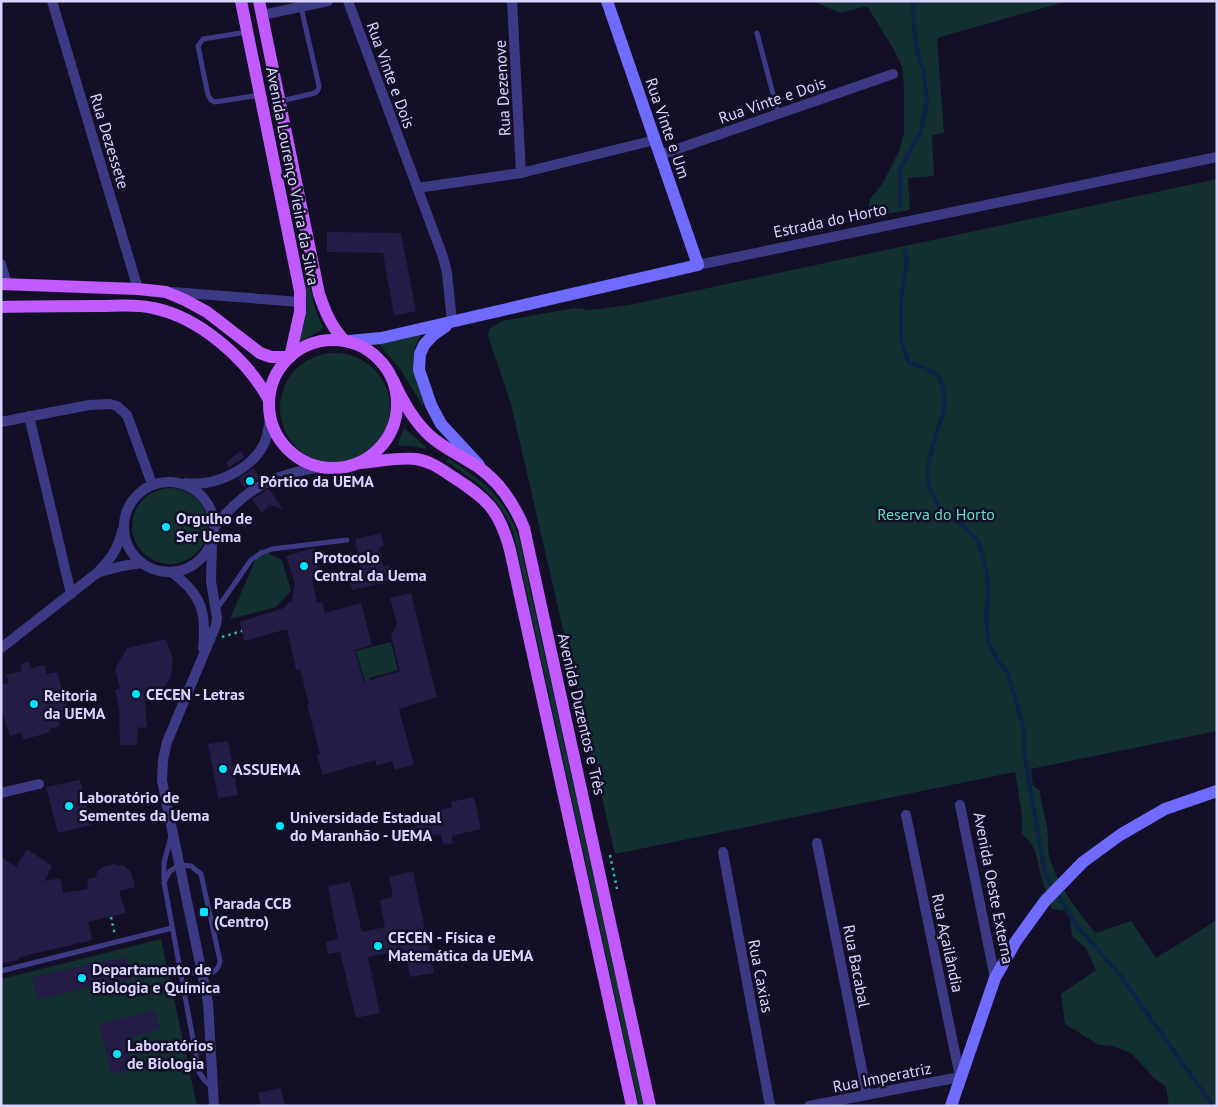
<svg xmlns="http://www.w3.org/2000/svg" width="1218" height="1107" font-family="'PT Sans',sans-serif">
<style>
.green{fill:#12302f}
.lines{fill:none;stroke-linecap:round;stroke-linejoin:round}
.stream{stroke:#0c2248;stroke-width:4}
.building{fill:#241b47}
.path{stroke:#2fb8b0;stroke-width:2.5;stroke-dasharray:2.5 4;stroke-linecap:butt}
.lane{stroke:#3d3a85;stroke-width:5}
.street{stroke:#3d3a85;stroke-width:10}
.secondary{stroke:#6f6bff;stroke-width:12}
.primary{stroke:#c25bff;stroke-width:12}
.poi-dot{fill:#00e5ff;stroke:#130f26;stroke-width:2}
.labels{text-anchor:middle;stroke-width:5;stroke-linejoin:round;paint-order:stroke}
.street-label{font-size:16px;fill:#d9d4ff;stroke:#130f26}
.poi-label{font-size:16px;font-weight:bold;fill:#d9d4ff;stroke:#130f26;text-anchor:start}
.park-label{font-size:16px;fill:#5fe0c0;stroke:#130f26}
</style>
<rect width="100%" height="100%" fill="#130f26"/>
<g class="green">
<path d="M813,1H1068L937,38L944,133L932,135L934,176L908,178L910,210L867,217L870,199L883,183L900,149L904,133V87L902,66L894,50L867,6L840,13Z"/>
<path d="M1217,179V731L1031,769L1033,785L1040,791C1041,804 1045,815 1047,828C1049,838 1047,850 1050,859C1057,884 1079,914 1096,933L1131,921L1156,958L1217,920V1106H1169L1166,1087L1153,1077L1132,1054L1114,1046L1099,1045L1065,1024L1061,994L1096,970L1086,948L1072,936L1070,918L1064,910L1052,909C1049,899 1045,889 1042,879C1036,859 1039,849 1022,834V815L1015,772L615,854L511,404L488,336L490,328L502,321L574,308L591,310L629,305Z"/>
<path d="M304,270H306L315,309L324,329L299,342L307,307Z"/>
<path d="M420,335V337C406,358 418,382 424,404L422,405L400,369L379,344Z"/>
<circle cx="335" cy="408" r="55"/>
<path d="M404,428L426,447V449L411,446H400L398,444Z"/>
<path d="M448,458C483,482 505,496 519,538L644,1106H639L513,531C497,494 478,483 446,461Z"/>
<circle cx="170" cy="526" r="38"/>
<path d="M260,549L282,560L291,591L276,607L230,619Z"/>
<path d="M391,642L398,670L369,678L374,697L372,704L356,651Z"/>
<path d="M161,939L197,1106H1V979Z"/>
</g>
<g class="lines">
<g class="stream">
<path d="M900,206V169L921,132L927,100L923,68L918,55L914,29L913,1"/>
<path d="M905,250L907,260L901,300V342L909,363L922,367L939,376L944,392L945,407L933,444L927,472L930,489L942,513L961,524L978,541L987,571L988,600L986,615L988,641L998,661L1008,673L1024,730V752L1045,874L1077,926L1119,974L1213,1106"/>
</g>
</g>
<g class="building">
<path d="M327,232L401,233L416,311L394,316L383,253L327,252Z"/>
<path d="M240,451L245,457L229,467L226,463Z"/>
<path d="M253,468L260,478L244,488L238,479Z"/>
<path d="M269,489L283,509L270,505L262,513L252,499Z"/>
<path d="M381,533L384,546L379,548L383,566L389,565L393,581L352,590L348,572L361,569L355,539Z"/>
<path d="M314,548L322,575L312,578L317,603L322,602L325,613L361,603L372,645L355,650L364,682L400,671L391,636L397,624L390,598L411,593L437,697L399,709L414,765L395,770L392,761L377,766L375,760L323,775L317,755L320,754L307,705L309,704L300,669L296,670L287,629L244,641L240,622L284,608L288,603L292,601L295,584L286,556Z"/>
<path d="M166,639L173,660L171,677L164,688L151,698L145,701L147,727L138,728L137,745H120L119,709L115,690L120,688L115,669L127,648Z"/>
<path d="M29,662L31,668L44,665L47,674L57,672L70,716L58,719L60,726L49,729L50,732L23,740L21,732L10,736L1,708V685L9,683L6,675L22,671L20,664Z"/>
<path d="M228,741L238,795L218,798L208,744Z"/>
<path d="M80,780L91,825L58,833L46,787Z"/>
<path d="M474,797L481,829L452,836L453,843L444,845L441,834L422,838L418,835L414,816L452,807L451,802Z"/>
<path d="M27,849L52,866L44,881L60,878L63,893L88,889L87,879L96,877L97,872L101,868L113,864L124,866L131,872L135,887L119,891L126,913L88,922L92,940L20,957L18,960L1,964V857L16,867Z"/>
<path d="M413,871L434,973L410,977L405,950L368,957L380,1013L356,1018L340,952L328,954L326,942L338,939L328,886L350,882L362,932L385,927L380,900L393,897L389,877Z"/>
<path d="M126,957L131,979L37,999L32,977Z"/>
<path d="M155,1010L160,1029L125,1039L132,1069L112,1074L99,1024Z"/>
<path d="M281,1088L285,1106H261L258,1093Z"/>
</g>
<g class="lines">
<g class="path">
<path d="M222,637L242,631"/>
<path d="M610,855L617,889"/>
<path d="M111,917L115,935"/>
</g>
<g class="lane">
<path d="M247,32L203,39L198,46L208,95L211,100L215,102L260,95"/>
<path d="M757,33L778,113"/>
<path d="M281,101L315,93L318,90L319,86L301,7"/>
<path d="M216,610L251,560L261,553L272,549L347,540"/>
<path d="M164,879V863L171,836"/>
<path d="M180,969C193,974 217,981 220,961L201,874L191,866L180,865L170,871L164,882L199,1072L205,1081L212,1087"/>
<path d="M1,971L172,928"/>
</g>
<g class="street">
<path d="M52,1L138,289"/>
<path d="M348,1L443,257L447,273L452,322"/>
<path d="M512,1L521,173"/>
<path d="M262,15L328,1"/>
<path d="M660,155L893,74"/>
<path d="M417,188L521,173L655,140"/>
<path d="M1,264L7,284"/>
<path d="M698,265L1217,157"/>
<path d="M172,292L300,302"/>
<path d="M29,416L71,594"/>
<path d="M1,422L89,405L110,404L117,406L127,415L152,484"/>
<circle cx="169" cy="527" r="45"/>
<path d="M186,483C213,487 249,471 263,446C268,437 269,426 270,416"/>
<path d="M214,527C246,488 272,475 321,467"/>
<path d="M212,542L211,581L217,618L216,625L167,742L163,760L162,781L208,1002L214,1106"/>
<path d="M100,572L122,566L142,563"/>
<path d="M171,572C201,593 207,612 203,648"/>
<path d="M1,648L97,573C110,560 118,549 122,531"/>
<path d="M1,793L39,784"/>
<path d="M960,805L995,978"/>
<path d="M817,843L867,1095"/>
<path d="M723,852L770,1106"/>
<path d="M809,1106L960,1077L906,815"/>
</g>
<g class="secondary">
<path d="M446,326L433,335L424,345L420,354L419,370L431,405L441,424L479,465"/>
<path d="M349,341L381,338L698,265L607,1"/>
<path d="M951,1106L995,978L1016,941L1045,901L1083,862L1120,835L1165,809L1217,791"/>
</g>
<g class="primary">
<path d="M241,1L300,291V312L290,357"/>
<path d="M259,1L319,294C325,311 331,327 345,341"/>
<path d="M1,284L138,289L166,292L185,300L207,312L260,353L271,357H290"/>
<path d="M1,307C34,306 67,306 100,306C118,306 136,304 153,308C199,317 247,359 269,400"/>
<circle cx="333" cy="404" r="64"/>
<path d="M393,380C402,400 413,420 429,435C443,448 462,456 478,467C500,482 514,504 524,528L650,1106"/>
<path d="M358,463C376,462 398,457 416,459C430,461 441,469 453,477C487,499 499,509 510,550L632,1106"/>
</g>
</g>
<g class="poi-dot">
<circle cx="250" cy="481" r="5"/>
<circle cx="166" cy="527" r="5"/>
<circle cx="304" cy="566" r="5"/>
<circle cx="136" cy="694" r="5"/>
<circle cx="34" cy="704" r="5"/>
<circle cx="223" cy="769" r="5"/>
<circle cx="69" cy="806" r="5"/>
<circle cx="280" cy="826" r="5"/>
<rect x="199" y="907" width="10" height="10" rx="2.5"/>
<circle cx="378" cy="946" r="5"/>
<circle cx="82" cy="978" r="5"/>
<circle cx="117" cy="1054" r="5"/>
</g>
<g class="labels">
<g class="street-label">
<text transform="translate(391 75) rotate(70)" y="6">Rua Vinte e Dois</text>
<text transform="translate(502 88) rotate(-93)" y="6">Rua Dezenove</text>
<text transform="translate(772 100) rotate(-19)" y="6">Rua Vinte e Dois</text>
<text transform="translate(668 128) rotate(71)" y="6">Rua Vinte e Um</text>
<text transform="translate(110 141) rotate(73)" y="6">Rua Dezessete</text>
<text transform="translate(293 176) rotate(79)" y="6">Avenida Lourenço Vieira da Silva</text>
<text transform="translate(830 220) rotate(-12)" y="6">Estrada do Horto</text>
<text transform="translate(582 714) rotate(77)" y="6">Avenida Duzentos e Três</text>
<text transform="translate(994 888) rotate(79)" y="6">Avenida Oeste Externa</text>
<text transform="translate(948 943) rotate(78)" y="6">Rua Açailândia</text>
<text transform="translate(857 966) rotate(79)" y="6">Rua Bacabal</text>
<text transform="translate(761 976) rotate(79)" y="6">Rua Caxias</text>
<text transform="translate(882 1077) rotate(-11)" y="6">Rua Imperatriz</text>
</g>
<g class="poi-label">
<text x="260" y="487">Pórtico da UEMA</text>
<text x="176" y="524">Orgulho de<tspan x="176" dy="18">Ser Uema</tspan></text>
<text x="314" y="563">Protocolo<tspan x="314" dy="18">Central da Uema</tspan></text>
<text x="146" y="700">CECEN - Letras</text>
<text x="44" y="701">Reitoria<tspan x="44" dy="18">da UEMA</tspan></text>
<text x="233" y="775">ASSUEMA</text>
<text x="79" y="803">Laboratório de<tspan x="79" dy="18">Sementes da Uema</tspan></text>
<text x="290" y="823">Universidade Estadual<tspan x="290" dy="18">do Maranhão - UEMA</tspan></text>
<text x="214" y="909">Parada CCB<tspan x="214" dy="18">(Centro)</tspan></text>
<text x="388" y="943">CECEN - Física e<tspan x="388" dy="18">Matemática da UEMA</tspan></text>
<text x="92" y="975">Departamento de<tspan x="92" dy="18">Biologia e Química</tspan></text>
<text x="127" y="1051">Laboratórios<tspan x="127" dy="18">de Biologia</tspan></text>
</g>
<g class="park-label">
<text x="936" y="520">Reserva do Horto</text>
</g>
</g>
<rect width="1218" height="1107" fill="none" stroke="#d9d4ff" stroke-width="5"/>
</svg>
